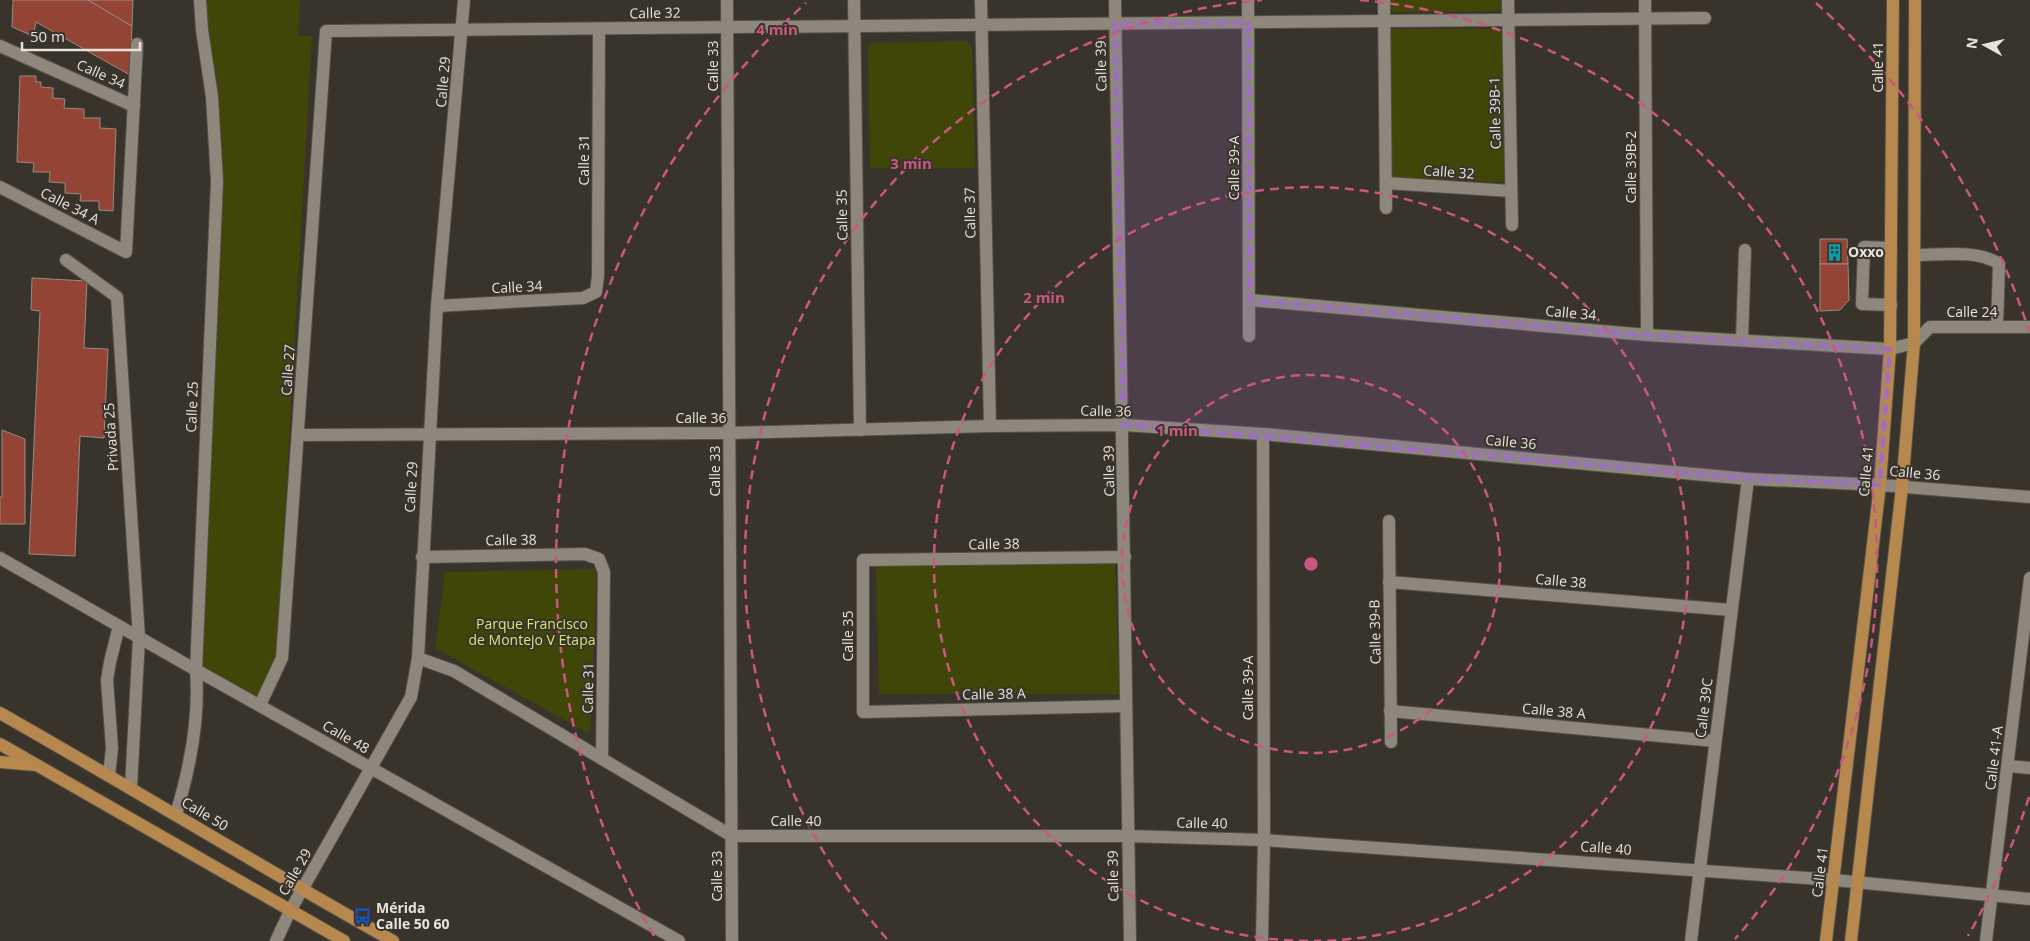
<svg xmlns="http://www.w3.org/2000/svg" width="2030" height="941" font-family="'Open Sans',sans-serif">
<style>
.green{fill:#404508}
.building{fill:#944434;stroke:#978a86}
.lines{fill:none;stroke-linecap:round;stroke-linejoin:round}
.minor-casing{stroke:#544f48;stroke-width:14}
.major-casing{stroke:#544f48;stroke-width:14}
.minor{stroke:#8d877c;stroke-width:12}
.major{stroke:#b6884e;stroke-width:12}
.marked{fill:#a06cca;fill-opacity:0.2;stroke:#a06cca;stroke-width:4;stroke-dasharray:10 6;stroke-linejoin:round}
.ring{fill:none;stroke:#cd5582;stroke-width:2.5;stroke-dasharray:9 6}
.labels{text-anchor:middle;stroke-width:4;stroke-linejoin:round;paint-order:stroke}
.street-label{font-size:14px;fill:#e6e2dd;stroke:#39342b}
.poi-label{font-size:14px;font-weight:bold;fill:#e6e2dd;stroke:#39342b;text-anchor:start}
.park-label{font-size:14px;fill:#d7e571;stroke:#39342b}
.centre{fill:#cd5582;stroke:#39342b;stroke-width:2.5}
.ring-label{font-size:15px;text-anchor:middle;font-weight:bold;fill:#cd5582;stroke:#39342b;stroke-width:4;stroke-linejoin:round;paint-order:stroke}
</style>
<rect width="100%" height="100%" fill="#39342b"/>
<g class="green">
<path d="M202,0H300L298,36H312L277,654L262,701L199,669L222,179Z"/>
<path d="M1389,0H1504V11L1389,12Z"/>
<path d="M1390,29H1502L1504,182L1393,177Z"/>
<path d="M966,41L972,47L975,168H870L868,47L872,43Z"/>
<path d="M1115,564L1119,694H879L876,565Z"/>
<path d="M597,569L590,734L435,648L445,572Z"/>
</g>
<g class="building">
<path d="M13,0H88L132,26L130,75L36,22L33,36L12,27Z"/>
<path d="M88,0H133L132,26Z"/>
<path d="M20,76H36V82H41V87L53,88V98L65,99L64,108L84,109V118H100V128L116,129L113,211L99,210V201H80L81,194L65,193V183L49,182L50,172H33L34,163L17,162Z"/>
<path d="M1820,239H1847L1848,264H1820Z"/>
<path d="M1820,264H1848L1849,300L1840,310L1820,311Z"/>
<path d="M32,278L87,281L84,348L108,349L104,438L80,436L75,556L29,554L40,311L31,310Z"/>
<path d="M2,430L25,439V524H0V497H2Z"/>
</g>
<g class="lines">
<defs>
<g id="minor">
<path d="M727,0L732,941"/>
<path d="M854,0L860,430"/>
<path d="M981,0L990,426"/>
<path d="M1115,0L1130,941"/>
<path d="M1248,0L1249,336"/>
<path d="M1384,0L1386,208"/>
<path d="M1508,0L1512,225"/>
<path d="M1645,0L1647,335"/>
<path d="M0,46L134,106"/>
<path d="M1386,183L1511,191"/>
<path d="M0,187L126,252L137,44"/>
<path d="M1914,255C1939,255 1978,249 1999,264L1997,327"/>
<path d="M66,260L117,297L139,638L131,787"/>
<path d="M1250,300L1647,335L1890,349L1914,343L1930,327H2030"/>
<path d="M1891,305L1862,304L1864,247L1891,248"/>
<path d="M437,306L583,298L596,292L598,276L599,29"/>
<path d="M1742,340L1745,250"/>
<path d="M299,435L730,433L990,426L1123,425L1263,434L1748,479L1880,485L2030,497"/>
<path d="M1389,521L1391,742"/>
<path d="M422,557L585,554L599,559L604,572L602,759"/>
<path d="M1125,557L863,560V712L1126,706"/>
<path d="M0,558L196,670L679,941"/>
<path d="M1389,582L1731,610"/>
<path d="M418,658L454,671L732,836H1127L1264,840L1834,880L2030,899"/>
<path d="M260,705L282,658L326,31L1705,18"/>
<path d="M1390,711L1715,741"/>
<path d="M2008,766L2030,768"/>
<path d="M109,775L112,748L107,680L110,662L119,626"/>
<path d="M176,814C190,768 200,719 196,670L217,181L212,97L202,30L200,0"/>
<path d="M276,941L290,911L411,697L418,658L437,306L464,0"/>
<path d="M1262,941L1264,840L1263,434"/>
<path d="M1691,941L1748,479"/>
<path d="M1986,941L2030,578"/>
</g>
<g id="major">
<path d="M0,713C132,788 261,867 393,941"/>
<path d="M0,744L344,941"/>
<path d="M0,762L35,765"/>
<path d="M1826,941L1880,485L1890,349L1893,0"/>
<path d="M1851,941L1902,487L1914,343L1915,0"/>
</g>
</defs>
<use href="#minor" class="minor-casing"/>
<use href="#major" class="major-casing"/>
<use href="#minor" class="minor"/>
<use href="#major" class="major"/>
</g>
<path class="marked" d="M1249,22L1250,300L1647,335L1890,349L1880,485L1748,479L1123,425L1115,23Z"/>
<g class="ring">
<circle cx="1311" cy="564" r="189"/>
<path d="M1308 941A377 377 0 1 1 1314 941"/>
<path d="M887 939A566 566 0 0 1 1262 0M1360 0A566 566 0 0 1 1735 939"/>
<path d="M2029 797A755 755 0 0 1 1968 936M654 936A755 755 0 0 1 806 3M1816 3A755 755 0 0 1 2029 331"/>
</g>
<defs>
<symbol id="building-bare" viewBox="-9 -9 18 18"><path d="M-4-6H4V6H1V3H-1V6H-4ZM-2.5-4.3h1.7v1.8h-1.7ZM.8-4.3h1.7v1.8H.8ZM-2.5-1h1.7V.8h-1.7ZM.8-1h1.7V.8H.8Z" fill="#0f9aa8" stroke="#39342b" stroke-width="2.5" paint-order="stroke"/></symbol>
<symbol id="bus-bare" viewBox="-9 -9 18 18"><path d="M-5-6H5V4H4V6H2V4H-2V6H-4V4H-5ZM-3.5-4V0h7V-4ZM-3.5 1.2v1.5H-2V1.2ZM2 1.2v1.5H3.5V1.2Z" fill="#1a4fb4" stroke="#39342b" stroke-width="2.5" paint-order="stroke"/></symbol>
</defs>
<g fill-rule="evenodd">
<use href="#building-bare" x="1822" y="240" width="25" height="25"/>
<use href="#bus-bare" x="350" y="904" width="25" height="25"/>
</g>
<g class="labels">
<g class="street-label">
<text transform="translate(655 13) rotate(-1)" y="5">Calle 32</text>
<text transform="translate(713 66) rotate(-90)" y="5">Calle 33</text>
<text transform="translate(1101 66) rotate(-91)" y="5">Calle 39</text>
<text transform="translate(1878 67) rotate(-90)" y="5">Calle 41</text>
<text transform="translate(101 74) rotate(24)" y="5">Calle 34</text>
<text transform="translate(443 82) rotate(-85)" y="5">Calle 29</text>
<text transform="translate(1495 113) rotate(-91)" y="5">Calle 39B-1</text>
<text transform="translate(584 160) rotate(-90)" y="5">Calle 31</text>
<text transform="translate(1631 167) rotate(-90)" y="5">Calle 39B-2</text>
<text transform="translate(1234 168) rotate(-90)" y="5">Calle 39-A</text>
<text transform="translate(1449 172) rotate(4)" y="5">Calle 32</text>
<text transform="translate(70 206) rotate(27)" y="5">Calle 34 A</text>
<text transform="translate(970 213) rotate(-91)" y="5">Calle 37</text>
<text transform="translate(842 215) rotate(-91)" y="5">Calle 35</text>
<text transform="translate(517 287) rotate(-3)" y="5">Calle 34</text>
<text x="1972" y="317">Calle 24</text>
<text transform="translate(1571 313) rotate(5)" y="5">Calle 34</text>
<text transform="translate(288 370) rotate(-86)" y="5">Calle 27</text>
<text transform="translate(192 407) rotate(-88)" y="5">Calle 25</text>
<text transform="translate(1106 411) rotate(1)" y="5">Calle 36</text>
<text x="701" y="423">Calle 36</text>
<text transform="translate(111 437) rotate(-94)" y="5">Privada 25</text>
<text transform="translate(1511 442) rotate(5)" y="5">Calle 36</text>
<text transform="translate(715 471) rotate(-90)" y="5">Calle 33</text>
<text transform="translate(1109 471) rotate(-91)" y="5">Calle 39</text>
<text transform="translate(1866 471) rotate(-85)" y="5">Calle 41</text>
<text transform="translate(1915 473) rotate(5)" y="5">Calle 36</text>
<text transform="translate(411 487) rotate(-87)" y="5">Calle 29</text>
<text transform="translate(511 540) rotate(-1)" y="5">Calle 38</text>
<text transform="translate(994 544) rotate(-1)" y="5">Calle 38</text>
<text transform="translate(1561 581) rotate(5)" y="5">Calle 38</text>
<text transform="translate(1375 632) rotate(-91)" y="5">Calle 39-B</text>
<text transform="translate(848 636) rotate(-90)" y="5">Calle 35</text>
<text transform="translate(588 688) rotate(-89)" y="5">Calle 31</text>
<text transform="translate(1248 688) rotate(-90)" y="5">Calle 39-A</text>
<text transform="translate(994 694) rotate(-1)" y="5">Calle 38 A</text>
<text transform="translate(1704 708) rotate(-83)" y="5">Calle 39C</text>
<text transform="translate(1554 711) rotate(5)" y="5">Calle 38 A</text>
<text transform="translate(346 737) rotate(30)" y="5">Calle 48</text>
<text transform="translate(1994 758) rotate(-83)" y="5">Calle 41-A</text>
<text transform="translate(205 814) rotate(31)" y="5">Calle 50</text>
<text x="796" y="826">Calle 40</text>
<text transform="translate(1202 823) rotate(1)" y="5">Calle 40</text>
<text transform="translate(1606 848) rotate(4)" y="5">Calle 40</text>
<text transform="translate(295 872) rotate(-60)" y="5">Calle 29</text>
<text transform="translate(1820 872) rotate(-83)" y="5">Calle 41</text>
<text transform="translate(717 876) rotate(-90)" y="5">Calle 33</text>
<text transform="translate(1113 876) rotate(-91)" y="5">Calle 39</text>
</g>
<g class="poi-label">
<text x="1848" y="257">Oxxo</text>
<text x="376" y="913">Mérida<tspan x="376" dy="16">Calle 50 60</tspan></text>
</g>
<g class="park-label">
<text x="532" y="629">Parque Francisco<tspan x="532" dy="16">de Montejo V Etapa</tspan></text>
</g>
</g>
<circle cx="1311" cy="564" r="8" class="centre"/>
<g class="ring-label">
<text x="777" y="35">4 min</text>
<text x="911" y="169">3 min</text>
<text x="1044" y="303">2 min</text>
<text x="1177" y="436">1 min</text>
</g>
<g transform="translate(1985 45) rotate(278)" stroke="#39342b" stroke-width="4" paint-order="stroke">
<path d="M0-4L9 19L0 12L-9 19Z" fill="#e6e2dd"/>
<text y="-8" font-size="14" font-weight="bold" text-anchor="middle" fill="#e6e2dd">N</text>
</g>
<path d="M22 42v8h118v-8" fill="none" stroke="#e6e2dd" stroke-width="2.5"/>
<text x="30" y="42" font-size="15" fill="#e6e2dd" stroke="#39342b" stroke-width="4" paint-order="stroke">50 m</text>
</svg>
